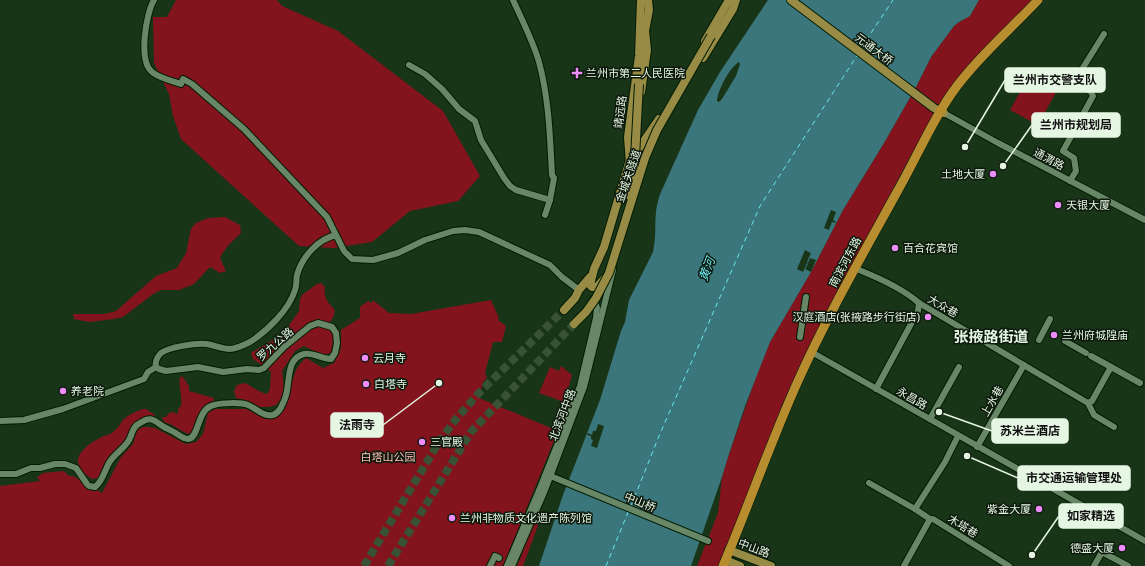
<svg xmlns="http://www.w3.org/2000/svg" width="1145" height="566" font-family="'Noto Sans','Noto Sans SC',sans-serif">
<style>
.green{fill:#83141d}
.water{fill:#3a767c;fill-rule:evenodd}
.pier{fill:#193518}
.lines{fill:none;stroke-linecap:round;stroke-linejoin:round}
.ferry{stroke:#6ae8f3;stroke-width:1;stroke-dasharray:5 4;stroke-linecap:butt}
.major-tunnel{stroke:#385236;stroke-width:8;stroke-dasharray:8 4;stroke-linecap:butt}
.minor-casing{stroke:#021c02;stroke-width:8}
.major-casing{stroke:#021c02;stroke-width:10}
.highway-casing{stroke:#021c02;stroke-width:10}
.minor{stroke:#688766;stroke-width:6}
.major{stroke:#978b46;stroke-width:8}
.highway{stroke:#b78d30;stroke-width:9}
.major-bridge-casing{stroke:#021c02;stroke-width:10;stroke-linecap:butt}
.major-bridge{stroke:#978b46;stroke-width:8}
.poi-dot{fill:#ee8cf9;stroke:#0d190c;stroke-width:1.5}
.labels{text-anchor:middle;stroke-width:3;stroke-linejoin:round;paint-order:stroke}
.street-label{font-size:11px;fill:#e5f6e3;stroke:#0d190c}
.poi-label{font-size:11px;fill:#e5f6e3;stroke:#0d190c;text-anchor:start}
.park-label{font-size:11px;fill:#fdbcb8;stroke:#0d190c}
.water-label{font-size:12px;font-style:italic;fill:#6ae8f3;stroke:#0d190c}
.district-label{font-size:15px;font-weight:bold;fill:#e5f6e3;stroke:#0d190c}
.leader{fill:none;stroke:#e5f6e3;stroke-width:1.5}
.callout-dot{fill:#e5f6e3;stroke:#0d190c;stroke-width:1.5}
.callout{fill:#e5f6e3;stroke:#e5f6e3;stroke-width:1.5}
.callout-label{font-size:12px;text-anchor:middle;font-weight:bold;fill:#111}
</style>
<rect width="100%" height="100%" fill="#193518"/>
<g class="green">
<path d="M176,0H277L282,6L338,31L443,111L480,176L458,201L410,211L372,242L334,248L299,246L181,139L173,116L169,94L154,63L153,17H167Z"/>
<path d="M979,0H1032L936,115L911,155L811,344L783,403L719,566H697L718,513L722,477L728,457L756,377L770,342L811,272L843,210L884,143L916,87L931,57L954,26L959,22L970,16Z"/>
<path d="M1032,70L1060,85L1038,125L1010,110Z"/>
<path d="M225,217L240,225L241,233C232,242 226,246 220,258L226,271L220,273L210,267L194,284L179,290H161L153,294L123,317L114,319L89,322L74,319L73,314H105L116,311L156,276L177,268L186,253L191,229L196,223L208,218Z"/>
<path d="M321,283L325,287C323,297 328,303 335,310L333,318L328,324L334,335L331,353L322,355L304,346L295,351L282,371L284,391L282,398L276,405L269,407H259L244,400L236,398L234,391L237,385L245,383C253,387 258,392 267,394L270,389L271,372L265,367L253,359L251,353L278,337L285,331L299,311L300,300L302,295L317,284Z"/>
<path d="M373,300L389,313L411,314L491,300L499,318L498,320L506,326L502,342H493L485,373L487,378L483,382L479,398L558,431L503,566H0V486L40,481L37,477L43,473L64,471L69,476H73L102,493L121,457L133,444L137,430L143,427H148L155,428L186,444L196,442L203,434L208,413L215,409H246L263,417C268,416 279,414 283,410C286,407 287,403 288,399C294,382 291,371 306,358L323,368L334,363L341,348V330L360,318V307L368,301L372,303Z"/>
<path d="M561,366L572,375L564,402L539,393L550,367L559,371Z"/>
<path d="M182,376L189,386V391L214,398L213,402C198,411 197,415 192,432L189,434C180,431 173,424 164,422L162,417H166L169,413L173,412L178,414V409L181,406C183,396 178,387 180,377Z"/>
<path d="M142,409H146L155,415L153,417H145L132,424L125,440L99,478L92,479C66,463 80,448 102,437C105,435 110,435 113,432C117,429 120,424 123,420C128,415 136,412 142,409Z"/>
<path d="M539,511L543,512L523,566H517Z"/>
</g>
<path class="water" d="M768,0H979L970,16L959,22L954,26L931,57L916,87L884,143L843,210L811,272L770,342L745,406L728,457L722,477L691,566H539L563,495L600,400L621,331L625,322L629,300L653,252C658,230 652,214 661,192L698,110L720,72ZM739,62L740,64L736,76L722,99L719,102L717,101C718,90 729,68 739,62Z"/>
<g class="pier">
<path d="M831,210L836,212L833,220L836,222V223L832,222L829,230L824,228Z"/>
<path d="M805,250L811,253L807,262L808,263L810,258L816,260L811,272L805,269L808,264L807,263L803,272L797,269Z"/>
<path d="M598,424L604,426L597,448L591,446L593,440L591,439V436L587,435L588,433L592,435L593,431H596Z"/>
</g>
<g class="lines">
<g class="ferry">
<path d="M861,48L893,0"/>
<path d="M631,506L659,436L760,206L858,54"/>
<path d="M606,566L629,510"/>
</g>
<g class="major-tunnel">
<path d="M364,566L439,442L456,419L479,393L564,310"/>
<path d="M388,566L471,432L574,324"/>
</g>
<defs>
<g id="minor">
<path d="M154,0C146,13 138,61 152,72C159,78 172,81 181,84L183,79L192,84L244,129L327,217L336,235"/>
<path d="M513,0C522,20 533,41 539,62C549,99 550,137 552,175L554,178L550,200L545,215"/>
<path d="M409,65L425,74L442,89L459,109L475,121L481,140L504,178L510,186L516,190L550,200"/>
<path d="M944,113L998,143L1145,220"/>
<path d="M1070,181L1076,171L1074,158L1063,151L1093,96L1091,92L1074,82L1104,34"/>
<path d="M859,270C879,278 902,288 919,303L1088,403L1094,415L1114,427"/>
<path d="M800,337L806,297"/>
<path d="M1039,340L1050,319"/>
<path d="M1065,341L1086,353"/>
<path d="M815,354L1145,541"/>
<path d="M1091,356L1111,367"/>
<path d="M876,389L918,311L919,303"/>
<path d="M1088,403L1092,401L1111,367L1140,383"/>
<path d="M930,419L959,367"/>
<path d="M0,421L24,420L63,409L144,379L148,372L156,367"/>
<path d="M977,447L1024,365"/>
<path d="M0,474H16L31,468H40L55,464H65L76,468L87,484L89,486L95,487C103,481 104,472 109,463C114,454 124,449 129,440C133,433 132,427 140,423C152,415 154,421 164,427C168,429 173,431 177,434C180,436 184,439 188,439C200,438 196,409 214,405C221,403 241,402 248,405C256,408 263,417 273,415C276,414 278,412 280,409C282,405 285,400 286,395C290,382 286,358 304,354C313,352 321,359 331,359L335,353L337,343L336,333L332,327L318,323L310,326L284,347L264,368L259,370L247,369L223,372L198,367L166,371L159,369L156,367C155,362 157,357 161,353C169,347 196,343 206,344C214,345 222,349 230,349C236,349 244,345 250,342C267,331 289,310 295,290C297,285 296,279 297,275C302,257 318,239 336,235L344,251L352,259L373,260L398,253L425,240L453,231L465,230L479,232L550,265L562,277L579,290"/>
<path d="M548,475L708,541"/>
<path d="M869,483L915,509L930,519"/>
<path d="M915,509L945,462L958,436"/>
<path d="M490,566L495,556L499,558"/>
<path d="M507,566L540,488L570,413L580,386L596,318L597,308L594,298"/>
<path d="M512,566L545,490L584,387L613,270"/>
<path d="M904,566L930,519H933L1009,566"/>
<path d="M1094,566L1102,552L1128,566"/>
</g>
<g id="major">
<path d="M791,0L934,108L944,113"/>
<path d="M705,41L729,0"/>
<path d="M703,58L733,9L736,0"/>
<path d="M641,92L647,50L645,31L649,10L648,0"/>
<path d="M630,164L628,137L639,56L641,0"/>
<path d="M605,278L597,287H592L590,285L594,269L604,247L629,163L659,119"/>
<path d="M564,310L575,298L579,290L590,277"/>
<path d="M729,550L771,566"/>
<path d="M725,560L740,566"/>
</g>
<path id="highway" d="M723,566C749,505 771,441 798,381C827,316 863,254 897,192C917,157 933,118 957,86C981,54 1011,29 1038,0"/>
</defs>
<use href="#minor" class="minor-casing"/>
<use href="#major" class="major-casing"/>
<use href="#highway" class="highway-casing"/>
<use href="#minor" class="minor"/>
<use href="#major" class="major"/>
<use href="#highway" class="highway"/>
<defs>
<g id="major-bridge">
<path d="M630,196L635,157L639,84"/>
<path d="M574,324L586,312L596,298L609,273L645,158L657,130L711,36"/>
</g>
</defs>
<use href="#major-bridge" class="major-bridge-casing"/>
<use href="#major-bridge" class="major-bridge"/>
</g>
<g class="poi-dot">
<path d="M575 67h4v4h4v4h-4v4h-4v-4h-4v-4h4z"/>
<circle cx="993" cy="174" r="4"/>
<circle cx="1058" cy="205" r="4"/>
<circle cx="895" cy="248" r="4"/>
<circle cx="928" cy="317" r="4"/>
<circle cx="1054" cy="335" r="4"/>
<circle cx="365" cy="358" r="4"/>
<circle cx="366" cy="384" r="4"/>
<circle cx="63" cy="391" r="4"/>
<circle cx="422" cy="442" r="4"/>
<circle cx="1039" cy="509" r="4"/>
<circle cx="452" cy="518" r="4"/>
<circle cx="1122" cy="548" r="4"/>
</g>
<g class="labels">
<g class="street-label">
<text transform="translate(874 49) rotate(37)" y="4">元通大桥</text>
<text transform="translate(620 112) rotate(-82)" y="4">靖远路</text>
<text transform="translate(1049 159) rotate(28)" y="4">通渭路</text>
<text transform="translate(628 176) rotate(-71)" y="4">金城关隧道</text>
<text transform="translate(845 262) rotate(-62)" y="4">南滨河东路</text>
<text transform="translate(943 306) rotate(30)" y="4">大众巷</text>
<text transform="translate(275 344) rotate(-41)" y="4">罗九公路</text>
<text transform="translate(912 398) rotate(30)" y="4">永昌路</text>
<text transform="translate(992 401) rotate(-60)" y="4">上水巷</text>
<text transform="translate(562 415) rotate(-69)" y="4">北滨河中路</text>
<text transform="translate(640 502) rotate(23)" y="4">中山桥</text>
<text transform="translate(963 526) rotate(32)" y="4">木塔巷</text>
<text transform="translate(754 548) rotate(20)" y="4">中山路</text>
</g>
<g class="poi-label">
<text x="586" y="77">兰州市第二人民医院</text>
<text x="985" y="178" text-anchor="end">土地大厦</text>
<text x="1066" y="209">天银大厦</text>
<text x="903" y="252">百合花宾馆</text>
<text x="920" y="321" text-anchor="end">汉庭酒店(张掖路步行街店)</text>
<text x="1062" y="339">兰州府城隍庙</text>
<text x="373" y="362">云月寺</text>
<text x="374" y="388">白塔寺</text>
<text x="71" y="395">养老院</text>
<text x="430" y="446">三官殿</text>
<text x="1031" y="513" text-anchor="end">紫金大厦</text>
<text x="460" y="522">兰州非物质文化遗产陈列馆</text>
<text x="1114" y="552" text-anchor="end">德盛大厦</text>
</g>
<g class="park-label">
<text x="388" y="461">白塔山公园</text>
</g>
<g class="water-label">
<text transform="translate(707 269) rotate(-69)" y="4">黄河</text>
</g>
<g class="district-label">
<text x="991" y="342">张掖路街道</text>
</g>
</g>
<path class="leader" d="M965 147L1005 80M1003 166L1032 125M439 383L383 425M939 412L992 431M967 456L1018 478M1032 555L1059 516"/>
<g class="callout-dot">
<circle cx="965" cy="147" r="4"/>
<circle cx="1003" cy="166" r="4"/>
<circle cx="439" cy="383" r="4"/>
<circle cx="939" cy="412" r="4"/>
<circle cx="967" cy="456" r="4"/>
<circle cx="1032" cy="555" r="4"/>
</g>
<g class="callout">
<rect x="1005" y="68" width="100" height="24" rx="4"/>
<rect x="1032" y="113" width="88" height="24" rx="4"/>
<rect x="331" y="413" width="52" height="24" rx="4"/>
<rect x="992" y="419" width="76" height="24" rx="4"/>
<rect x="1018" y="466" width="112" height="24" rx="4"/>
<rect x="1059" y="504" width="64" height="24" rx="4"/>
</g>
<g class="callout-label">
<text x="1055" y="84">兰州市交警支队</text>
<text x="1076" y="129">兰州市规划局</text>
<text x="357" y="429">法雨寺</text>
<text x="1030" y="435">苏米兰酒店</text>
<text x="1074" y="482">市交通运输管理处</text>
<text x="1091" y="520">如家精选</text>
</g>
</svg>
